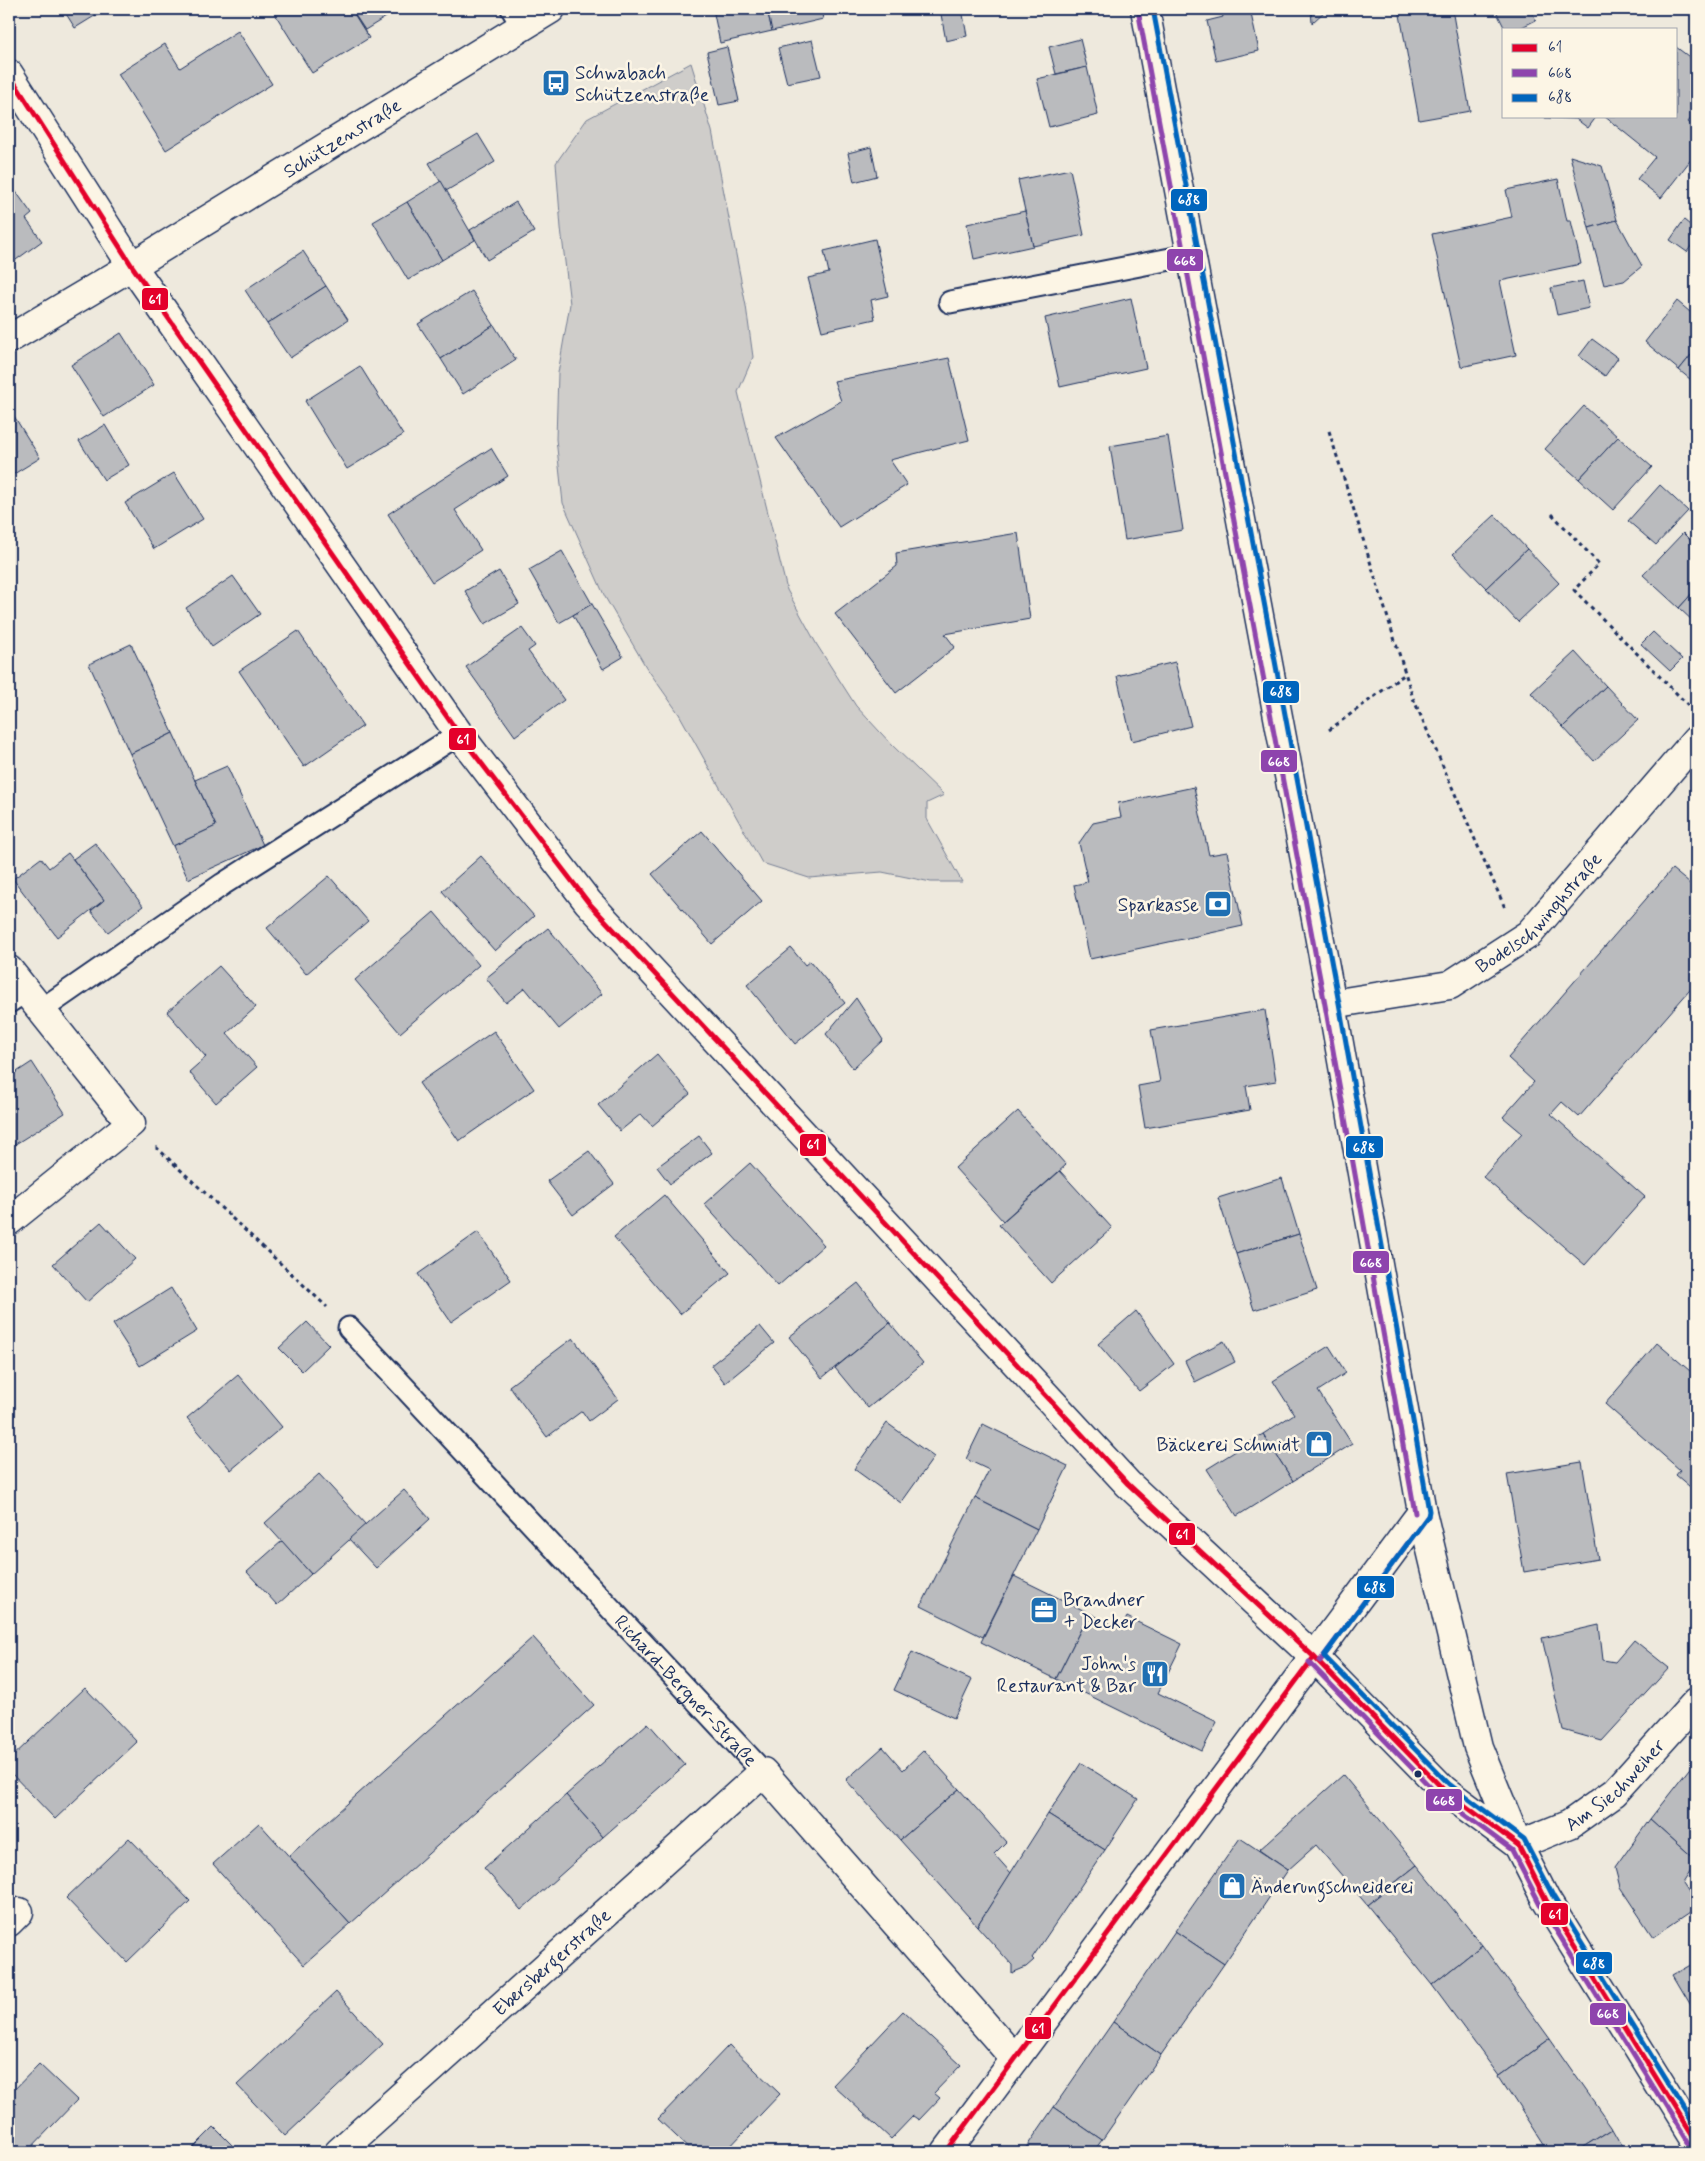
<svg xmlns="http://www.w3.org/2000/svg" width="1705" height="2161" font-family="Mynerve,sans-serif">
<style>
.green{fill:#cfcdca;stroke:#757e94}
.building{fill:#babbbe;stroke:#1b2f5e}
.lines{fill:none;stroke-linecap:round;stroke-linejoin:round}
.lane-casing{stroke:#1b2f5e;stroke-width:25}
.street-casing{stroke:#1b2f5e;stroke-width:31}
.secondary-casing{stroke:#1b2f5e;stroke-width:31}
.primary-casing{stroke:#1b2f5e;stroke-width:31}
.path{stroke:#1b2f5e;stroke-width:3;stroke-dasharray:4 4;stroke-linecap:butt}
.lane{stroke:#fcf5e5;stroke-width:21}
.street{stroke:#fcf5e5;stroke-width:28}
.secondary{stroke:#fcf5e5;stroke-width:28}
.primary{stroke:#fcf5e5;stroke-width:28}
.bus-1-casing{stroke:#fcf5e5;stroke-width:9}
.bus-2-casing{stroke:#fcf5e5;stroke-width:9}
.bus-3-casing{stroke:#fcf5e5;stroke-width:9}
.bus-1{stroke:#e4002b;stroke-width:5}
.bus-2{stroke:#8e44ad;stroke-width:5}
.bus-3{stroke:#0065bd;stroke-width:5}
.bus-dot{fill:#1b2f5e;stroke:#fcf5e5;stroke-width:2}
.labels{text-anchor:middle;stroke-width:5;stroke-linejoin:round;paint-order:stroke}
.poi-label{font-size:19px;fill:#1b2f5e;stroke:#fcf5e5;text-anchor:start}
.street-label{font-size:19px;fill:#1b2f5e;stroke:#fcf5e5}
.line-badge{stroke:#fcf5e5;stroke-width:2}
.badge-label{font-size:14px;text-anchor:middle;font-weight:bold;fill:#fff}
</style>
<rect width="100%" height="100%" fill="#eee9dd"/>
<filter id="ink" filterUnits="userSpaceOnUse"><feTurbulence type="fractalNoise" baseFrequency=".02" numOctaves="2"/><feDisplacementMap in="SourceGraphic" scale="10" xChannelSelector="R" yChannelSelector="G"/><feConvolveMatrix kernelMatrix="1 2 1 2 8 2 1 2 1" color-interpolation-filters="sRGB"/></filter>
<g filter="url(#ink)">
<path class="green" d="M691,63L712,131L746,306L753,357L738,392L787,590L817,645L856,706L893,746L944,795L927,803V819L962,882H931L882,872L809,878L762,863L679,714L646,667L605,597L563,503L556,439L558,373L570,304L561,228L556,163L587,119Z"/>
<g class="building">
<path d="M63,9H106L75,28Z"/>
<path d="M283,9H351L369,38L312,73L275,14Z"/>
<path d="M351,9H399L365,30Z"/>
<path d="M713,9H767L772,31L720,43Z"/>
<path d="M767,9H821L823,19L772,31Z"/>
<path d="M940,9H962L967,36L946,41Z"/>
<path d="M1221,9H1276L1251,14L1259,51L1216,61L1207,21L1223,17Z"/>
<path d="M1311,9H1327L1312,23Z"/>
<path d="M1399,9H1452L1470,111L1419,120Z"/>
<path d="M1495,9H1530L1536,20L1518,29H1505Z"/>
<path d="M238,31L272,84L166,150L118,74L165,44L180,68Z"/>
<path d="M1080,39L1087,67L1056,74L1049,47Z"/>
<path d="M812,40L821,76L787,83L778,48Z"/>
<path d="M727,47L739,101L719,105L707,52Z"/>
<path d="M1676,47L1696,62V83L1691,89L1696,92V112L1688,122L1696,129V153L1661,198L1637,179L1655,157L1604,116H1676Z"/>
<path d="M1087,67L1098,115L1049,127L1037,79Z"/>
<path d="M1546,116H1597L1588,128L1576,119L1545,118Z"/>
<path d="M478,134L495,162L446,191L429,163Z"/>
<path d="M871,147L877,176L854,182L848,153Z"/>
<path d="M1570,156L1602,166L1617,220L1589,228Z"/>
<path d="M1070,169L1084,235L1033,246L1018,180Z"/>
<path d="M1558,179L1567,221H1571L1581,264L1500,281L1516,355L1461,367L1432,234L1512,217L1506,190Z"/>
<path d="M441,181L475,240L442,260L407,202Z"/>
<path d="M9,182L32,214L26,219L42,241L9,265Z"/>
<path d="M407,202L442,260L408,280L373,222Z"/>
<path d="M516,202L534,232L487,260L470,230Z"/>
<path d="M1025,211L1033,246L974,259L967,224Z"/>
<path d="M1617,220L1642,266L1624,281L1604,285L1589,228Z"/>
<path d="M1684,220L1696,230V239L1687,252L1670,240Z"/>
<path d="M875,239L888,296L871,300L875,319L822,331L808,278L829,273L824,251Z"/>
<path d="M303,251L326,286L267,324L245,290Z"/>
<path d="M1583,281L1589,308L1557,315L1551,288Z"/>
<path d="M326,286L348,320L290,358L267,324Z"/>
<path d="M472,291L494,325L441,359L418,324Z"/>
<path d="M1131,298L1146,368L1060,387L1045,318Z"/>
<path d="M1677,301L1696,317V349L1679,370L1645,342Z"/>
<path d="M494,325L516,360L463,394L441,359Z"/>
<path d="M121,333L154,385L104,417L71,365Z"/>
<path d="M1592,339L1618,358L1605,376L1579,356Z"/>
<path d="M1696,349V384L1679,370Z"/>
<path d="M949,358L969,440L890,460L907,485L839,527L776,438L841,401L834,381Z"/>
<path d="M360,366L403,435L347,469L305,401Z"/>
<path d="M1584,406L1618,437L1579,479L1545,449Z"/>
<path d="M14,416L40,458L9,477V419Z"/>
<path d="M105,425L129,465L104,480L79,441Z"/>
<path d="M1168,436L1183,530L1125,540L1110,446Z"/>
<path d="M1618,437L1652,467L1613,510L1579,479Z"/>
<path d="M491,448L508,476L455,510L481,550L432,582L388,514Z"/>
<path d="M174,473L203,519L154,549L125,503Z"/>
<path d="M1660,485L1688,511L1656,545L1628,521Z"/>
<path d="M1495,515L1527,549L1486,588L1453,554Z"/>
<path d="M1018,533L1030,619L945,634L955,647L896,693L835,614L897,566L896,553Z"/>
<path d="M1683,533L1696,546V589L1679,608L1643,575Z"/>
<path d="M1527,549L1559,583L1518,622L1486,588Z"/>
<path d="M562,551L592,604L559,623L529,570Z"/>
<path d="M499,571L519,604L485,624L465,591Z"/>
<path d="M233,576L260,614L212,647L186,608Z"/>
<path d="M1696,589V624L1679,608Z"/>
<path d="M592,604L623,657L603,669L573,615Z"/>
<path d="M522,628L535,646L528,651L564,700L515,736L466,667Z"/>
<path d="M298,631L363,726L304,767L239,671Z"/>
<path d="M1653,632L1682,659L1670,671L1641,644Z"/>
<path d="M131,644L173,733L130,754L89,664Z"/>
<path d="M1575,652L1606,686L1563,727L1531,693Z"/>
<path d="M1175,662L1191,726L1132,741L1117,676Z"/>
<path d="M1606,686L1638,720L1594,761L1563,727Z"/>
<path d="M173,733L216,826L173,846L130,754Z"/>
<path d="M227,766L263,845L188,879L173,846L216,826L195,780Z"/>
<path d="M1194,787L1209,855L1227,852L1243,926L1090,959L1074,885L1088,882L1079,843L1093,823L1121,817L1118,803Z"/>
<path d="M702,831L762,901L712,944L652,874Z"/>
<path d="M95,843L143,906L108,932L91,911L104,900L73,859Z"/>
<path d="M68,853L104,900L57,937L13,879L41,858L49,868Z"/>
<path d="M481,856L534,916L495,951L442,891Z"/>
<path d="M1672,869L1696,889V983L1579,1117L1562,1102L1551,1114L1645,1197L1585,1265L1483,1177L1522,1133L1503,1117L1534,1082L1508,1058Z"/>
<path d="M329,876L368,921L306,974L267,928Z"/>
<path d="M434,912L479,965L400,1033L355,980Z"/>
<path d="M548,928L602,994L559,1029L525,988L506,1003L486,978Z"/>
<path d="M791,948L805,965L810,961L845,1003L795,1044L747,985Z"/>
<path d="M219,966L256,1007L227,1033L257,1067L216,1103L189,1072L206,1057L167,1012Z"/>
<path d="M856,998L883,1040L853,1068L826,1034Z"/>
<path d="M1265,1010L1276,1081L1246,1086L1250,1110L1145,1128L1138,1086L1160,1082L1151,1030Z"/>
<path d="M494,1031L534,1089L459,1141L419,1083Z"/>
<path d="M657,1054L690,1094L652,1126L641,1114L620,1131L598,1105Z"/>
<path d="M32,1062L65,1113L9,1148V1077Z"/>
<path d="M1018,1111L1066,1165L1003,1221L955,1168Z"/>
<path d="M699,1136L712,1153L670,1184L657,1167Z"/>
<path d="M589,1151L614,1184L573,1215L547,1181Z"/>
<path d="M750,1163L824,1245L778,1286L704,1204Z"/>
<path d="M1060,1171L1112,1228L1051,1283L999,1225Z"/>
<path d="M1282,1178L1299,1234L1236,1254L1218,1198Z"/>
<path d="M664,1195L730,1273L680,1314L614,1237Z"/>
<path d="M101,1222L135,1259L87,1302L53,1264Z"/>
<path d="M478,1232L511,1280L451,1322L418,1274Z"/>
<path d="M1299,1234L1317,1290L1254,1310L1236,1254Z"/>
<path d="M858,1283L890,1323L822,1378L789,1337Z"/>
<path d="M171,1288L197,1331L140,1366L113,1324Z"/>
<path d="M1136,1311L1174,1364L1139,1391L1098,1344Z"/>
<path d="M307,1322L329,1345L302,1371L279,1348Z"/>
<path d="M890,1323L923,1363L868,1408L835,1368Z"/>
<path d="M760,1326L774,1343L725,1383L711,1365Z"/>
<path d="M573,1338L618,1399L589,1421L582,1411L547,1437L509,1386Z"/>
<path d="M1224,1341L1235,1362L1195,1382L1185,1361Z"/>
<path d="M1657,1343L1696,1376V1492L1676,1475L1680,1470L1605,1404Z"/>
<path d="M1329,1346L1346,1373L1318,1391L1352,1444L1293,1481L1263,1434L1294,1414L1273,1381Z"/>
<path d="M238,1375L282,1427L231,1470L187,1418Z"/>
<path d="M887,1423L934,1457L901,1503L854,1469Z"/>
<path d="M983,1424L1068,1466L1037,1529L975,1498L989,1470L966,1459Z"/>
<path d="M1263,1434L1293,1481L1237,1516L1207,1469Z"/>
<path d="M1582,1462L1598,1559L1524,1572L1507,1474Z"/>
<path d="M319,1474L366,1525L311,1574L265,1523Z"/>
<path d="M404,1490L430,1519L376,1568L349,1539Z"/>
<path d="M975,1498L1037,1529L983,1637L921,1606Z"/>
<path d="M282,1541L311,1574L277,1605L247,1572Z"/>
<path d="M1014,1576L1089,1613L1056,1679L981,1642Z"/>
<path d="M1089,1613L1121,1629L1127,1617L1182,1644L1158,1693L1217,1722L1202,1751L1056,1679Z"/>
<path d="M1599,1625L1603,1660L1615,1662L1634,1640L1669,1668L1602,1741L1563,1730L1542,1638Z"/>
<path d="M533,1637L594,1705L350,1924L289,1856Z"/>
<path d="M912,1652L972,1680L954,1718L894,1690Z"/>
<path d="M85,1688L137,1742L55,1819L9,1771V1760Z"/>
<path d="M648,1723L685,1765L603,1837L566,1795Z"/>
<path d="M883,1747L903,1770L924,1750L959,1789L900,1840L846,1780Z"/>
<path d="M1696,1760V1860L1650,1819Z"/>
<path d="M1081,1763L1138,1799L1105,1850L1048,1814Z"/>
<path d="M1343,1775L1417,1865L1367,1905L1316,1845L1288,1870L1259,1850Z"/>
<path d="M959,1789L1006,1842L994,1854L1011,1873L977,1926L900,1840Z"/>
<path d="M566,1795L603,1837L521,1910L484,1868Z"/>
<path d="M1048,1814L1105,1850L1032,1958L1034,1960L1026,1967L1012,1973V1965L977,1926Z"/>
<path d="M1650,1819L1696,1860V1863L1683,1883L1696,1903V1908L1653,1937L1620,1887L1615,1868Z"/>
<path d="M259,1823L350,1924L304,1965L213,1864Z"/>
<path d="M129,1838L190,1901L127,1962L66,1898Z"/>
<path d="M1240,1838L1288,1870L1224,1964L1175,1931Z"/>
<path d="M1417,1865L1482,1945L1432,1985L1367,1905Z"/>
<path d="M1175,1931L1224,1964L1161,2055L1113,2022Z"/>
<path d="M1482,1945L1550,2039L1499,2076L1432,1985Z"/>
<path d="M1696,1962V2014L1673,1975Z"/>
<path d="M336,1992L383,2044L285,2136L237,2085Z"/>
<path d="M903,2011L961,2065L934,2093L940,2098L919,2120L913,2116L891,2139L833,2085Z"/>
<path d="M1113,2022L1161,2055L1102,2140L1054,2107Z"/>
<path d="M1550,2039L1613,2129L1576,2152H1548L1499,2076Z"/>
<path d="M729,2045L780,2094L725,2152H693L658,2119Z"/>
<path d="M39,2064L77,2100L27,2152H9V2095Z"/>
<path d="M1054,2107L1102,2140L1093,2152H1023Z"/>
<path d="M214,2127L239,2152H189Z"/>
<path d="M1613,2129L1626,2152H1576Z"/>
<path d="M824,2145L831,2152H817Z"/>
</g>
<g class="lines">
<defs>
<g id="lane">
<path d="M512,9L522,26"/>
<path d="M950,302L1191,255"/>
<path d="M9,1002L26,991"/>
<path d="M41,1010L223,884L459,734"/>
<path id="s1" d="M349,1328L763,1772"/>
</g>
<g id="street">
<path d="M9,970L131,1123L9,1221"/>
<path id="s2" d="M1332,1004L1450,985L1529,934L1696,740"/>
<path id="s3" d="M1518,1845L1570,1824L1615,1792L1696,1702"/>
<path d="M9,1922L19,1912"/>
<path id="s4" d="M339,2152L763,1772L1015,2059"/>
</g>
<g id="secondary">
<path d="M9,74L132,266L459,734L588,902L1128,1484L1314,1657L1444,1790L1518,1845"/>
<path id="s5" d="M9,339L132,266L551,9"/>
<path d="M946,2152L1422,1512"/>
</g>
<path id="primary" d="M1145,9L1332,1004L1422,1512L1478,1747L1518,1845L1546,1900L1696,2142"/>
</defs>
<use href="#lane" class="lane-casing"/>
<use href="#street" class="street-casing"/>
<use href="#secondary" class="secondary-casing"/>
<use href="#primary" class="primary-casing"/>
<g class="path">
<path d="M1329,431L1413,698L1505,908"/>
<path d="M1552,514L1599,564L1574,590L1688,705"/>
<path d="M1329,730L1405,674"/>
<path d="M156,1147L327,1307"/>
</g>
<use href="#lane" class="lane"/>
<use href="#street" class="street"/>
<use href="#secondary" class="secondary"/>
<use href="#primary" class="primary"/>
<defs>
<g id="bus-1">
<path d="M9,74L132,266L459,734L588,902L1128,1484L1314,1657L1444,1790L1518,1845L1546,1900L1696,2142"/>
<path d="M946,2152L1314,1657"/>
</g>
<g id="bus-2">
<path d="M1138,10L1325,1005L1415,1513"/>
<path d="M1320,1661L1428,1516"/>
<path d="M1309,1662L1439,1796L1512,1850L1540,1904L1690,2146"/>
</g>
<path id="bus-3" d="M1153,9L1339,1003L1429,1511L1428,1516L1324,1656L1449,1784L1524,1840L1553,1896L1696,2128"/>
</defs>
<use href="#bus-1" class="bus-1-casing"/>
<use href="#bus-2" class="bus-2-casing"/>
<use href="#bus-3" class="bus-3-casing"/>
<use href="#bus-1" class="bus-1"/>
<use href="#bus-2" class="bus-2"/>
<use href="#bus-3" class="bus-3"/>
</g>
</g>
<defs>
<symbol id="bus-square" viewBox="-11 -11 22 22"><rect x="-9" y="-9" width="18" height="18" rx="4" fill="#1f6fb2" stroke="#fcf5e5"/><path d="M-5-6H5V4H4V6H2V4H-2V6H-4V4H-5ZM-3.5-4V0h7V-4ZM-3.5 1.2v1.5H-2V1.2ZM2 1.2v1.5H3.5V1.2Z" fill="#fff"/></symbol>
<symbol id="bank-square" viewBox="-11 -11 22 22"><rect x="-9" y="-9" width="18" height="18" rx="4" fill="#1f6fb2" stroke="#fcf5e5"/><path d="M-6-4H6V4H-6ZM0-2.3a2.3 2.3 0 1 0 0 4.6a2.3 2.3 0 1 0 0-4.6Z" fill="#fff"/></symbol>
<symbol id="shop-square" viewBox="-11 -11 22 22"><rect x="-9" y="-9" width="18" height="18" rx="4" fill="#1f6fb2" stroke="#fcf5e5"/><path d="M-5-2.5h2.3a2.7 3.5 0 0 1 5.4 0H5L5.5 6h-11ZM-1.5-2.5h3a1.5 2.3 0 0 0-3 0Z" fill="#fff"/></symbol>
<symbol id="office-square" viewBox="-11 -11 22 22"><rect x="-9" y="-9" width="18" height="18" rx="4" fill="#1f6fb2" stroke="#fcf5e5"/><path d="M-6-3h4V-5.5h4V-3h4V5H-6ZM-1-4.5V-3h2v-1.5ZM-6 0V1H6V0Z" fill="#fff"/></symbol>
<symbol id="restaurant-square" viewBox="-11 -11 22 22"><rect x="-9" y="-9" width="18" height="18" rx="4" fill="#1f6fb2" stroke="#fcf5e5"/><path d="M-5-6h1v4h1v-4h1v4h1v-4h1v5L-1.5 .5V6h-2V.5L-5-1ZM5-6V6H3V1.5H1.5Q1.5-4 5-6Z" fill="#fff"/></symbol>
</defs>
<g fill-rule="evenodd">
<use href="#bus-square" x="540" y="67" width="32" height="32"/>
<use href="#bank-square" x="1202" y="888" width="32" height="32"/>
<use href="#shop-square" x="1303" y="1428" width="32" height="32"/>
<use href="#office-square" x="1028" y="1594" width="32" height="32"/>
<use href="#restaurant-square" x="1139" y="1658" width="32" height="32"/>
<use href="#shop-square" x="1216" y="1870" width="32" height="32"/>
</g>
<circle class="bus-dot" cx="1418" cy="1774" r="4.5"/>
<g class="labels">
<g class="poi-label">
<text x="575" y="79">Schwabach<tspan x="575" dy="22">Schützenstraße</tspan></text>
<text x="1199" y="911" text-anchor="end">Sparkasse</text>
<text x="1300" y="1451" text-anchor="end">Bäckerei Schmidt</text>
<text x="1063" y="1606">Brandner<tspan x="1063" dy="22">+ Decker</tspan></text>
<text x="1136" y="1670" text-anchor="end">John's<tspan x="1136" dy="22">Restaurant &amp; Bar</tspan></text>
<text x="1251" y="1893">Änderungschneiderei</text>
</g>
<g class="street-label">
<text dy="7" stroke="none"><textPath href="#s5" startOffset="389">Schützenstraße</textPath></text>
<text dy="7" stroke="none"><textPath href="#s2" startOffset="235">Bodelschwinghstraße</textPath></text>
<text dy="7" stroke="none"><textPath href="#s1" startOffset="495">Richard-Bergner-Straße</textPath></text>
<text dy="7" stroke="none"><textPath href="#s3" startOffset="116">Am Siechweiher</textPath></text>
<text dy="7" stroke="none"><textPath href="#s4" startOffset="285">Ebersbergerstraße</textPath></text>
</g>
</g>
<g class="line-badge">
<rect x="1170" y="188" width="38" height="24" rx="5" fill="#0065bd"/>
<rect x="1166" y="248" width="38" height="24" rx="5" fill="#8e44ad"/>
<rect x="141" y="287" width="28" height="24" rx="5" fill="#e4002b"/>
<rect x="1262" y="680" width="38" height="24" rx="5" fill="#0065bd"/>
<rect x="448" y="727" width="29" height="24" rx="5" fill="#e4002b"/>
<rect x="1260" y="749" width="38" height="24" rx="5" fill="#8e44ad"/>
<rect x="799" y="1133" width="28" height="24" rx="5" fill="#e4002b"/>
<rect x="1345" y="1135" width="39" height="24" rx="5" fill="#0065bd"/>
<rect x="1352" y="1250" width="38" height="24" rx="5" fill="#8e44ad"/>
<rect x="1168" y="1522" width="28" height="24" rx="5" fill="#e4002b"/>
<rect x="1356" y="1575" width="39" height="24" rx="5" fill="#0065bd"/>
<rect x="1425" y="1788" width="38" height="24" rx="5" fill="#8e44ad"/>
<rect x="1540" y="1902" width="29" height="24" rx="5" fill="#e4002b"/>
<rect x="1575" y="1951" width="38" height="24" rx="5" fill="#0065bd"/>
<rect x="1589" y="2002" width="38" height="24" rx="5" fill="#8e44ad"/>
<rect x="1024" y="2016" width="28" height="24" rx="5" fill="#e4002b"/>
</g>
<g class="badge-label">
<text x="1189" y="204">688</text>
<text x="1185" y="265">668</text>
<text x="155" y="304">61</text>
<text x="1281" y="696">688</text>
<text x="463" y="744">61</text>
<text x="1279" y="766">668</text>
<text x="813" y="1149">61</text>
<text x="1364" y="1152">688</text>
<text x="1371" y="1267">668</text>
<text x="1182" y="1539">61</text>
<text x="1375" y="1592">688</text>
<text x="1444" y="1805">668</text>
<text x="1555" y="1919">61</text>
<text x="1594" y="1968">688</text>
<text x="1608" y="2018">668</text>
<text x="1038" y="2033">61</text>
</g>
<rect width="1705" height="2161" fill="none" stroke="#fcf5e5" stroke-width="30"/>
<rect x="15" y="15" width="1675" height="2131" fill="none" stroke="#1b2f5e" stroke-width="2" filter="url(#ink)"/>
<rect x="1502" y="28" width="175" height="90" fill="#fcf5e5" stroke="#a2a6af"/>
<rect x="1512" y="44" width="25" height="8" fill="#e4002b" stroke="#a2a6af"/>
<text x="1548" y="52" font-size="15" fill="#1b2f5e">61</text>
<rect x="1512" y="69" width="25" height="8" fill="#8e44ad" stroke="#a2a6af"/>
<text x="1548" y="78" font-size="15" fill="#1b2f5e">668</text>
<rect x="1512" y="94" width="25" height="8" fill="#0065bd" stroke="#a2a6af"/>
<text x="1548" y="102" font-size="15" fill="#1b2f5e">688</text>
</svg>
